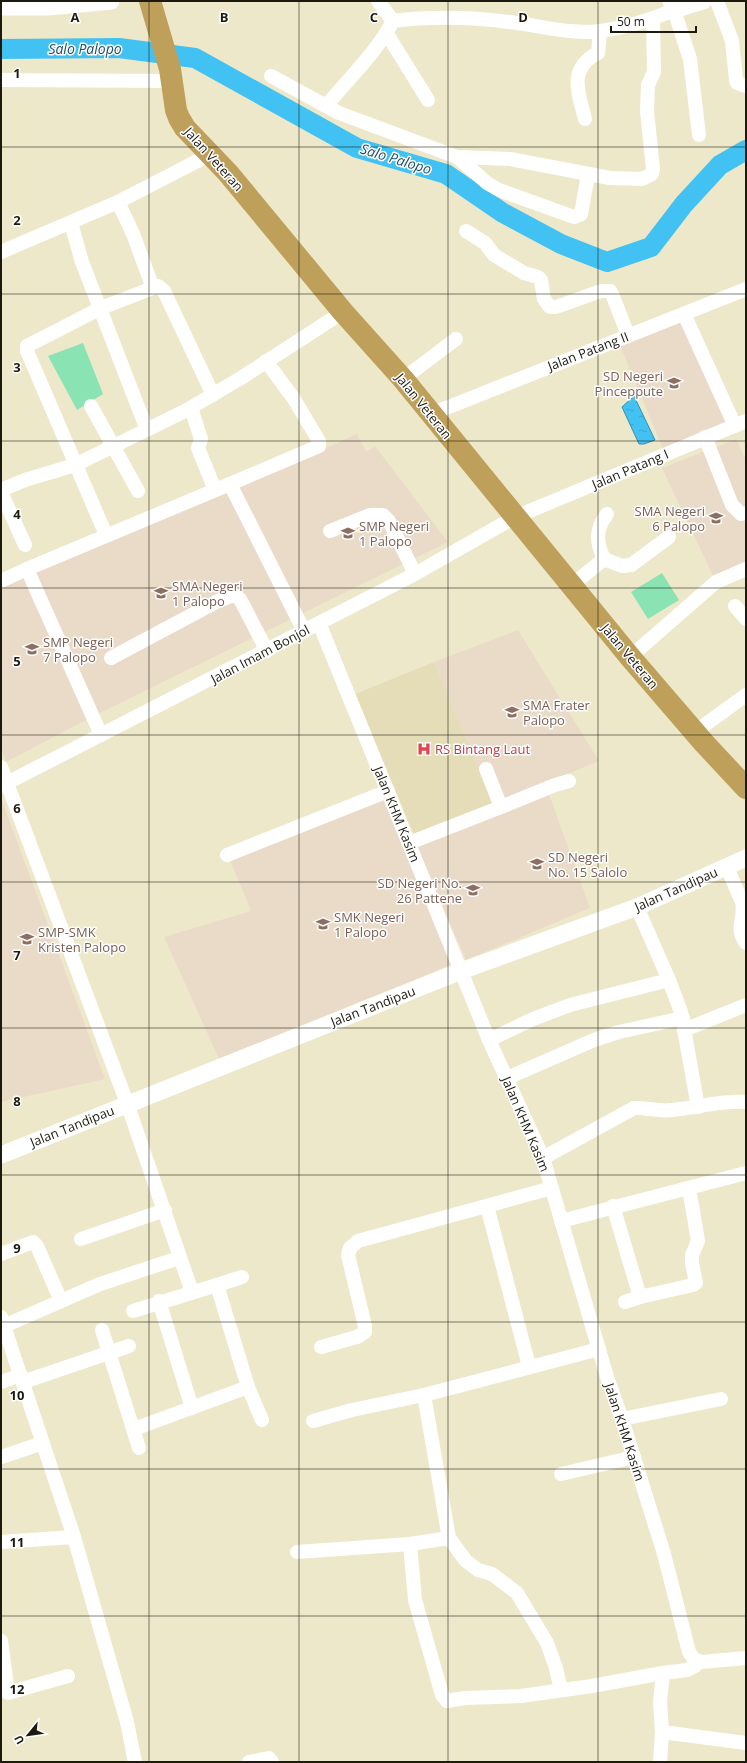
<svg xmlns="http://www.w3.org/2000/svg" width="747" height="1763" font-family="'Open Sans',sans-serif">
<style>
.built{fill:#e5ddb8}
.education{fill:#eadbc8}
.green{fill:#8ae3b3}
.water{fill:url(#water-ripples);stroke:#3790ae}
.lines{fill:none;stroke-linecap:round;stroke-linejoin:round}
.river{stroke:#42c2f2;stroke-width:20}
.minor{stroke:#fff;stroke-width:14}
.tertiary{stroke:#fff;stroke-width:17}
.trunk{stroke:#bea05a;stroke-width:22}
.grid{fill:none;stroke:#1c1a0f;stroke-width:1;stroke-opacity:0.55}
.labels{text-anchor:middle;stroke-width:3;stroke-linejoin:round;paint-order:stroke}
.street-label{font-size:13px;fill:#1c1a0f;stroke:#fff}
.education-label{font-size:13px;fill:#785e54;stroke:#fff;text-anchor:start}
.health-label{font-size:13px;fill:#be3a42;stroke:#fff;text-anchor:start}
.water-label{font-size:14px;font-style:italic;fill:#1a4e62;stroke:#fff}
.grid-label{font-size:13px;text-anchor:middle;font-weight:bold;fill:#1c1a0f;stroke:#fff;stroke-width:3;stroke-linejoin:round;paint-order:stroke}
</style>
<defs>
<pattern id="water-ripples" width="26" height="14" patternUnits="userSpaceOnUse"><rect width="26" height="14" fill="#42c2f2"/><path d="M2 4q2-2 4 0t4 0M15 11q2-2 4 0t4 0" fill="none" stroke="#39a6ce"/></pattern>
</defs>
<rect width="100%" height="100%" fill="#eee8ca"/>
<path class="built" d="M434,662L494,804L415,837L355,694Z"/>
<g class="education">
<path d="M690,316L727,422L663,449L619,343Z"/>
<path d="M357,434L366,452L375,446L448,542L94,716L6,762L1,748V582L234,489Z"/>
<path d="M736,439L746,460V568L717,584L662,468Z"/>
<path d="M518,630L599,761L494,804L434,662Z"/>
<path d="M549,794L590,908L466,960L417,847Z"/>
<path d="M384,795L455,963L219,1059L164,937L251,911L228,855Z"/>
<path d="M1,798L105,1079L1,1102Z"/>
</g>
<g class="green">
<path d="M83,343L103,394L77,410L48,356Z"/>
<path d="M662,573L679,600L648,619L631,592Z"/>
</g>
<path class="water" d="M634,396L655,440L644,444H639L622,407Z"/>
<g class="lines">
<path class="river" d="M1,49L119,48L195,58L357,148L446,174L503,213L561,244L607,262L651,247L684,204L720,165L746,150"/>
<g class="minor">
<path d="M378,1L393,21"/>
<path d="M717,1L732,41L736,80L737,83L746,86"/>
<path d="M393,21C376,53 349,78 326,106L339,113L457,157L510,159L610,178L642,179L652,174L653,169L647,111L648,85L654,72L653,19"/>
<path d="M393,21C433,16 470,17 509,22C538,25 571,35 600,31C625,28 650,20 674,10L690,59L699,135"/>
<path d="M387,34L428,100"/>
<path d="M271,76L326,106"/>
<path d="M1,80L172,81"/>
<path d="M585,119C578,92 568,68 598,53L600,32"/>
<path d="M457,157L487,183L499,190L574,217L581,214L588,175"/>
<path d="M118,202L133,234L153,288"/>
<path d="M71,223L82,262L147,430"/>
<path d="M466,231L485,243L494,255L524,273L538,277L541,280L544,299L550,307H556L601,291H610L612,294L628,335"/>
<path d="M1,252L118,202L209,155"/>
<path d="M684,314L735,426"/>
<path d="M403,379L456,339"/>
<path d="M91,406L138,491"/>
<path d="M191,408L201,439L198,448L215,490"/>
<path d="M431,414L746,289"/>
<path d="M705,437L732,505L741,514L746,513"/>
<path d="M230,484L319,446V441L294,399L266,361"/>
<path d="M1,490L25,480L75,465L185,411L241,378L343,312"/>
<path d="M1,492L25,545"/>
<path d="M330,531L370,515H383L389,521L415,574"/>
<path d="M106,535L27,351V346L101,308L158,286L164,291L213,395"/>
<path d="M604,559C596,542 595,530 607,514"/>
<path d="M27,569L230,484L304,631"/>
<path d="M1,581L27,569L101,735"/>
<path d="M572,585L604,559L622,566L631,565L669,537"/>
<path d="M735,606L746,619"/>
<path d="M319,623L489,1040L543,1158L607,1377L622,1419L664,1554L689,1652L694,1659L701,1662L746,1658"/>
<path d="M630,657L716,582L746,569"/>
<path d="M111,658L216,602L233,595L240,599L267,651"/>
<path d="M695,732L746,695"/>
<path d="M1,767L127,1103L192,1292"/>
<path d="M1,786L415,574L515,517L746,421"/>
<path d="M501,807L555,785L569,781"/>
<path d="M409,843L501,807L486,769"/>
<path d="M227,855L388,791"/>
<path d="M727,867L742,902C746,918 734,927 746,943"/>
<path d="M669,980L681,1012L698,1107"/>
<path d="M684,1030L746,1005"/>
<path d="M489,1040L533,1019L570,1005L669,980L637,907"/>
<path d="M507,1078L594,1040L619,1032L683,1018"/>
<path d="M543,1158L634,1108C647,1107 658,1112 671,1110C696,1108 721,1100 746,1102"/>
<path d="M487,1206L529,1366"/>
<path d="M613,1206L640,1297L625,1302"/>
<path d="M561,1221L746,1173"/>
<path d="M81,1239L165,1210"/>
<path d="M1,1254L33,1242L37,1246L61,1301"/>
<path d="M217,1285L242,1277"/>
<path d="M640,1297L693,1285L696,1283L692,1263V1255L698,1241L689,1188"/>
<path d="M159,1301L192,1408"/>
<path d="M133,1311L217,1285L248,1387L134,1429"/>
<path d="M1,1317L74,1537L127,1722L135,1762"/>
<path d="M4,1326L100,1284L179,1258"/>
<path d="M102,1330L139,1448"/>
<path d="M321,1347L357,1337L365,1332V1326L348,1255L350,1248L358,1241L552,1188"/>
<path d="M599,1349L424,1395L449,1538L410,1544L415,1600L442,1695L447,1701L465,1698L521,1696L592,1686L663,1673L687,1670L695,1666L698,1662"/>
<path d="M1,1382L21,1375"/>
<path d="M23,1382L129,1346"/>
<path d="M248,1387L262,1420"/>
<path d="M622,1419L721,1399"/>
<path d="M313,1421L352,1410L424,1395"/>
<path d="M1,1457L43,1443"/>
<path d="M561,1474L634,1457"/>
<path d="M449,1538L466,1561L478,1570L492,1574L517,1593L547,1643L556,1668L561,1690"/>
<path d="M1,1542L74,1537"/>
<path d="M297,1552L410,1544"/>
<path d="M1,1641L8,1693L68,1676"/>
<path d="M662,1732L746,1743"/>
<path d="M249,1762L269,1758L272,1762"/>
<path d="M660,1762L662,1732L660,1702L663,1673"/>
</g>
<g class="tertiary">
<path d="M671,1L674,10L703,1"/>
<path d="M1,7H48L111,1"/>
<path d="M1,1155L461,971L637,907L746,858"/>
</g>
<path class="trunk" d="M150,1L170,69L176,110L179,118L185,128L228,173L343,312L403,379L630,657L704,743L746,788"/>
</g>
<path class="grid" d="M149,1V1762M299,1V1762M448,1V1762M598,1V1762M1,147H746M1,294H746M1,441H746M1,588H746M1,735H746M1,882H746M1,1028H746M1,1175H746M1,1322H746M1,1469H746M1,1616H746"/>
<defs>
<symbol id="school-bare" viewBox="-9 -9 18 18"><path d="M0-5L7-2L0 1L-7-2ZM-4 1L0 2.5L4 1V4Q0 6-4 4Z" fill="#8d6e63" stroke="#fff" stroke-width="2.5" paint-order="stroke"/></symbol>
<symbol id="hospital-bare" viewBox="-9 -9 18 18"><path d="M-5-5h3v3.5h4V-5h3V5h-3V1.5h-4V5h-3Z" fill="#e0444e" stroke="#fff" stroke-width="2.5" paint-order="stroke"/></symbol>
</defs>
<g fill-rule="evenodd">
<use href="#school-bare" x="664" y="373" width="20" height="20"/>
<use href="#school-bare" x="706" y="508" width="20" height="20"/>
<use href="#school-bare" x="338" y="523" width="20" height="20"/>
<use href="#school-bare" x="151" y="583" width="20" height="20"/>
<use href="#school-bare" x="22" y="639" width="20" height="20"/>
<use href="#school-bare" x="502" y="702" width="20" height="20"/>
<use href="#hospital-bare" x="414" y="739" width="20" height="20"/>
<use href="#school-bare" x="527" y="854" width="20" height="20"/>
<use href="#school-bare" x="463" y="880" width="20" height="20"/>
<use href="#school-bare" x="313" y="914" width="20" height="20"/>
<use href="#school-bare" x="17" y="929" width="20" height="20"/>
</g>
<g class="labels">
<g class="street-label">
<text transform="translate(214 159) rotate(48)" y="5">Jalan Veteran</text>
<text transform="translate(588 351) rotate(-21)" y="5">Jalan Patang II</text>
<text transform="translate(424 406) rotate(51)" y="5">Jalan Veteran</text>
<text transform="translate(630 469) rotate(-23)" y="5">Jalan Patang I</text>
<text transform="translate(260 654) rotate(-28)" y="5">Jalan Imam Bonjol</text>
<text transform="translate(630 656) rotate(50)" y="5">Jalan Veteran</text>
<text transform="translate(397 814) rotate(68)" y="5">Jalan KHM Kasim</text>
<text transform="translate(676 889) rotate(-24)" y="5">Jalan Tandipau</text>
<text transform="translate(373 1006) rotate(-21)" y="5">Jalan Tandipau</text>
<text transform="translate(526 1124) rotate(67)" y="5">Jalan KHM Kasim</text>
<text transform="translate(72 1126) rotate(-22)" y="5">Jalan Tandipau</text>
<text transform="translate(625 1432) rotate(72)" y="5">Jalan KHM Kasim</text>
</g>
<g class="education-label">
<text x="663" y="381" text-anchor="end">SD Negeri<tspan x="663" dy="15">Pinceppute</tspan></text>
<text x="705" y="516" text-anchor="end">SMA Negeri<tspan x="705" dy="15">6 Palopo</tspan></text>
<text x="359" y="531">SMP Negeri<tspan x="359" dy="15">1 Palopo</tspan></text>
<text x="172" y="591">SMA Negeri<tspan x="172" dy="15">1 Palopo</tspan></text>
<text x="43" y="647">SMP Negeri<tspan x="43" dy="15">7 Palopo</tspan></text>
<text x="523" y="710">SMA Frater<tspan x="523" dy="15">Palopo</tspan></text>
<text x="548" y="862">SD Negeri<tspan x="548" dy="15">No. 15 Salolo</tspan></text>
<text x="462" y="888" text-anchor="end">SD Negeri No.<tspan x="462" dy="15">26 Pattene</tspan></text>
<text x="334" y="922">SMK Negeri<tspan x="334" dy="15">1 Palopo</tspan></text>
<text x="38" y="937">SMP-SMK<tspan x="38" dy="15">Kristen Palopo</tspan></text>
</g>
<g class="health-label">
<text x="435" y="754">RS Bintang Laut</text>
</g>
<g class="water-label">
<text x="85" y="54">Salo Palopo</text>
<text transform="translate(396 159) rotate(17)" y="5">Salo Palopo</text>
</g>
</g>
<g class="grid-label">
<text x="75" y="22">A</text>
<text x="224" y="22">B</text>
<text x="374" y="22">C</text>
<text x="523" y="22">D</text>
<text x="17" y="78">1</text>
<text x="17" y="225">2</text>
<text x="17" y="372">3</text>
<text x="17" y="519">4</text>
<text x="17" y="666">5</text>
<text x="17" y="813">6</text>
<text x="17" y="960">7</text>
<text x="17" y="1106">8</text>
<text x="17" y="1253">9</text>
<text x="17" y="1400">10</text>
<text x="17" y="1547">11</text>
<text x="17" y="1694">12</text>
</g>
<rect width="747" height="1763" fill="none" stroke="#1c1a0f" stroke-width="4"/>
<g transform="translate(28 1735) rotate(241)" stroke="#ffffff" stroke-width="3" paint-order="stroke">
<path d="M0-3L7 15L0 10L-7 15Z" fill="#1c1a0f"/>
<text y="-6" font-size="11" font-weight="bold" text-anchor="middle" fill="#1c1a0f">U</text>
</g>
<path d="M611 26v6h85v-6" fill="none" stroke="#1c1a0f" stroke-width="2"/>
<text x="617" y="26" font-size="12" fill="#1c1a0f" stroke="#ffffff" stroke-width="3" paint-order="stroke">50 m</text>
</svg>
